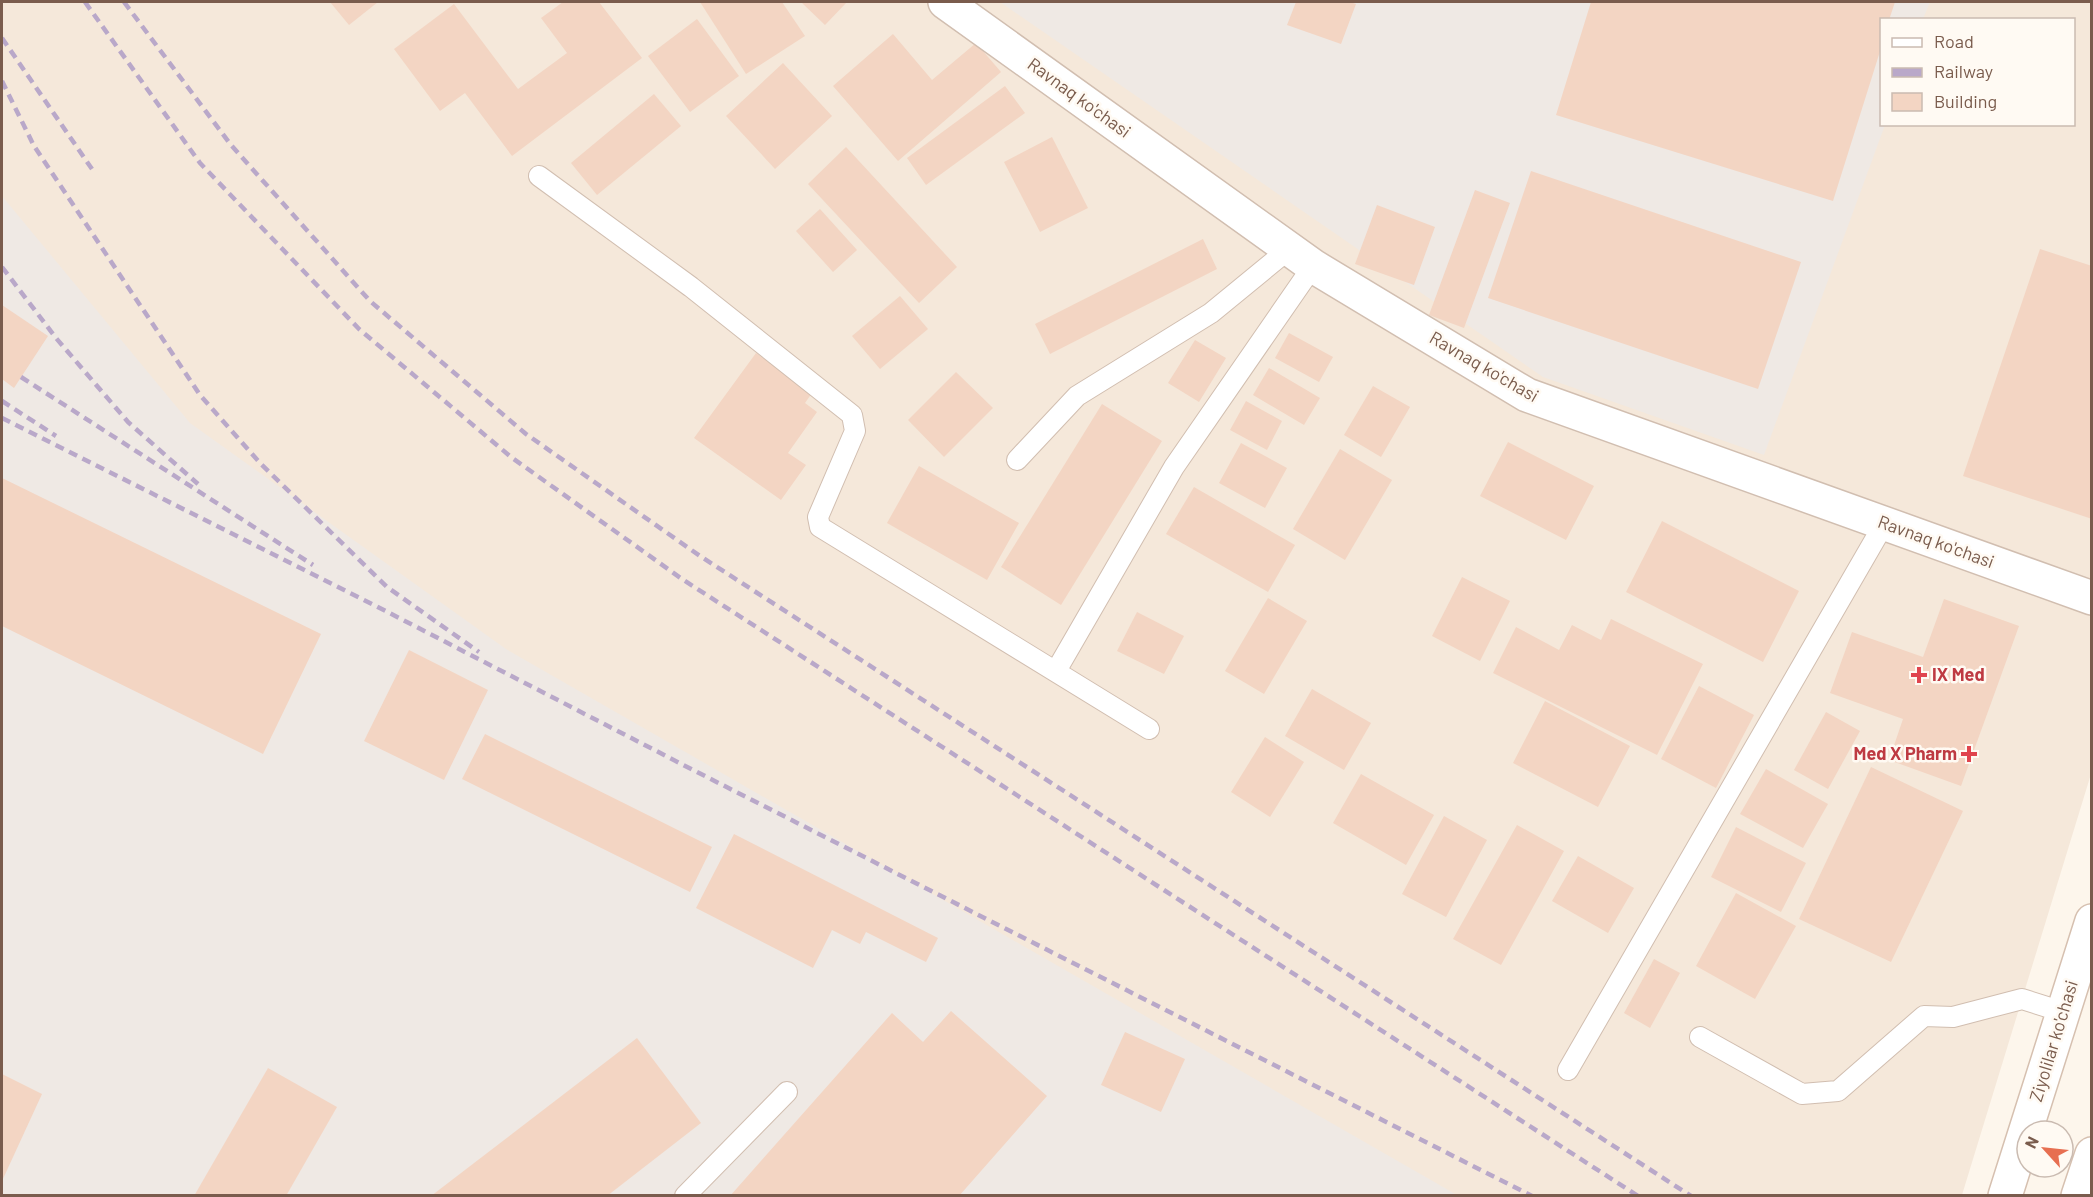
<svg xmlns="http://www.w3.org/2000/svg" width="2093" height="1197" font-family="Barlow,sans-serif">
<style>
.residential{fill:#f5e8da;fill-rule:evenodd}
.industrial{fill:#efe9e4}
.building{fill:#f3d5c3}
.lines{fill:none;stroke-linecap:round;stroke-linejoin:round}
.lane-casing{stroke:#d1beb0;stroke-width:22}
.street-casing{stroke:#d1beb0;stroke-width:36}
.secondary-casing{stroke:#d6c0b0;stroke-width:36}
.lane{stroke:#fff;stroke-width:20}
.street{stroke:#fff;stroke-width:33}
.secondary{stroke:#fff;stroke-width:33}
.rail{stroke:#b9a8c9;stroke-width:4.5;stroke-dasharray:9 6;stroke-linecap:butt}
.health-dot{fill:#e0444e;stroke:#fffaf3;stroke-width:2}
.labels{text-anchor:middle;stroke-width:5;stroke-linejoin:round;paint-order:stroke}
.street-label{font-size:18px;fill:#7a5c4d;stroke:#fffaf3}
.health-label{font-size:18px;font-weight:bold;fill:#be3a42;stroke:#fffaf3;text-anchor:start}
</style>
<rect width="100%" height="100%" fill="#fdf6ec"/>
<path class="residential" d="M2,2H2091V774L1962,1195L2,1196ZM1882,20H2074V124H1882Z"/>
<g class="industrial">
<path d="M1000,2H1930L1923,19L1882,20V124L1885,125L1764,455L1543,377Z"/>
<path d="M2,196L190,423L506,649L1457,1195H2Z"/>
</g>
<g class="building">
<path d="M330,2H378L349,25Z"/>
<path d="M563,2H599L642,58L512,156L465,93L440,111L394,49L454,4L518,89L567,53L541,18Z"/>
<path d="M700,2H782L805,36L746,74Z"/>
<path d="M801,2H847L825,25Z"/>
<path d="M1296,2H1350L1356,4L1341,44L1287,25Z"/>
<path d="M1591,2H1895L1889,20H1882V45L1833,201L1556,115Z"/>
<path d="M697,19L739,76L690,112L648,56Z"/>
<path d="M893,34L932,80L976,43L1001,72L898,161L833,86Z"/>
<path d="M783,63L832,116L775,169L726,116Z"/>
<path d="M1005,86L1025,113L926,185L907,158Z"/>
<path d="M654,94L681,126L597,195L571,163Z"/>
<path d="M1052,137L1088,208L1040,232L1004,162Z"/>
<path d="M846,147L957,267L919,303L808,184Z"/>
<path d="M1531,171L1801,262L1758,389L1488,298Z"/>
<path d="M1475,190L1510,203L1464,328L1429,315Z"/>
<path d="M1377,205L1435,227L1414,285L1355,264Z"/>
<path d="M820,209L857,250L833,272L796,231Z"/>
<path d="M1203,239L1217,269L1050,354L1035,324Z"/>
<path d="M2040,249L2092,266V519L1963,476Z"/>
<path d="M900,296L928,329L880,369L852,336Z"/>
<path d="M2,305L48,336L14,388L2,379Z"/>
<path d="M1289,333L1333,357L1319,382L1275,358Z"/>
<path d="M1195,340L1226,358L1199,402L1168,383Z"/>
<path d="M756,353L812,393L805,403L817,412L788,453L806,465L781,500L694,438Z"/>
<path d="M1269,368L1320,398L1304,425L1253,395Z"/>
<path d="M956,372L993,408L944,457L908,420Z"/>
<path d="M1373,386L1410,407L1381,457L1344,435Z"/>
<path d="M1246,401L1282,421L1267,450L1230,430Z"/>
<path d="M1102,404L1162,441L1061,605L1001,567Z"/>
<path d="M1508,442L1594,486L1566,540L1480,496Z"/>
<path d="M1241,443L1287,468L1265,508L1219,483Z"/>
<path d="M1340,449L1392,480L1345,560L1293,529Z"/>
<path d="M919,466L1019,523L987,580L887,523Z"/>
<path d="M2,478L321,634L263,754L2,626Z"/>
<path d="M1194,487L1295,545L1268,592L1166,534Z"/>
<path d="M1662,521L1799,591L1763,662L1626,592Z"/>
<path d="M1462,577L1510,601L1480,661L1432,636Z"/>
<path d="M1268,598L1307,621L1264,694L1225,671Z"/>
<path d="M1944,599L2019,626L1961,786L1889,760L1903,719L1830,693L1852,632L1923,657Z"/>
<path d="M1137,612L1184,636L1164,674L1117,651Z"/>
<path d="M1611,619L1703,664L1657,755L1493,673L1516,627L1559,650L1572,625L1601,640Z"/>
<path d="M409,650L488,690L444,780L364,741Z"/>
<path d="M1699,686L1754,715L1716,788L1661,759Z"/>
<path d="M1312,689L1371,723L1344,770L1285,736Z"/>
<path d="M1545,701L1630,746L1598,807L1513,763Z"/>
<path d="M1826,712L1860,731L1828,789L1794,770Z"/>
<path d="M485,734L712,847L690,892L462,779Z"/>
<path d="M1265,737L1304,762L1270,817L1231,792Z"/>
<path d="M1871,767L1963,811L1891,962L1799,919Z"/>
<path d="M1766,769L1828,804L1803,848L1740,814Z"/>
<path d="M1361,774L1434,815L1406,865L1333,823Z"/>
<path d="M1444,816L1487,840L1446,917L1402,894Z"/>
<path d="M1517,825L1564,851L1501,965L1453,939Z"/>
<path d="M1736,827L1806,863L1781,912L1711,877Z"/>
<path d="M734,834L938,938L926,962L866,932L860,944L832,930L813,968L696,908Z"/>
<path d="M1578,856L1634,888L1608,933L1552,901Z"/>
<path d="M1736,893L1796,926L1755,999L1696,966Z"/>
<path d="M1654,959L1680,973L1650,1028L1624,1013Z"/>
<path d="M951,1011L1047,1096L959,1196H730L892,1013L923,1042Z"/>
<path d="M1125,1032L1185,1059L1161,1112L1101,1085Z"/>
<path d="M637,1038L701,1123L607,1196H431Z"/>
<path d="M268,1068L337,1107L286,1196H194Z"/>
<path d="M2,1074L42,1094L2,1181Z"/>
</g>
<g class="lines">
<defs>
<g id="lane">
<path d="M539,176L691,287L852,415L855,431L818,517L820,527L1149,729"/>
<path d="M1017,460L1077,396L1211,313L1289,249"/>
<path d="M1056,671L1174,467L1313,266"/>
<path d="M1700,1037L1802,1094L1838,1091L1924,1016L1953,1017L2022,999L2063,1012"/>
<path d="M1568,1070L1884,524"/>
<path d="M685,1196L787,1092"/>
</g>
<path id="street" d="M945,2L1313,266L1527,395L2092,598"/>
<g id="secondary">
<path d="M2005,1196L2092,921"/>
<path d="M2078,1196L2092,1154"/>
</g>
</defs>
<use href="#lane" class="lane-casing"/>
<use href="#street" class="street-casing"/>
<use href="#secondary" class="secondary-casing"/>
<use href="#lane" class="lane"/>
<use href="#street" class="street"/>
<use href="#secondary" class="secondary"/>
<g class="rail">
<path d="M85,2L200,163L359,329L511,457L682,579L1638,1196"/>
<path d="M124,2L231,145L370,301L526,434L700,556L1691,1196"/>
<path d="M2,38L94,172"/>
<path d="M2,81L34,146L200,395L261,464L387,587L479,652"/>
<path d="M2,267L56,338L128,422L198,484"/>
<path d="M21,377L313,565"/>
<path d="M2,401L56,436"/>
<path d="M2,418L376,606L695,771L1532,1196"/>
</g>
</g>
<g class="health-dot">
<path d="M1916 666h6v6h6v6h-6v6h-6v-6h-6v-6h6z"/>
<path d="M1966 745h6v6h6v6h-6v6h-6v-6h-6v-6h6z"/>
</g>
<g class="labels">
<g class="street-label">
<text transform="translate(1079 98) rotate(36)" y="6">Ravnaq ko'chasi</text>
<text transform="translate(1484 367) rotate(30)" y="6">Ravnaq ko'chasi</text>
<text transform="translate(1936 542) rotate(20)" y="6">Ravnaq ko'chasi</text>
<text transform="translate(2054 1041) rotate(-73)" y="6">Ziyolilar ko'chasi</text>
</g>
<g class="health-label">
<text x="1932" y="681">IX Med</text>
<text x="1957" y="760" text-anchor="end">Med X Pharm</text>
</g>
</g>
<rect width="2093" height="1197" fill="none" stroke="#7a5c4d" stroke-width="6"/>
<rect x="1880" y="18" width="195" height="108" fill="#fffaf3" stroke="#cabbb1" stroke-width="1.5"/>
<rect x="1892" y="38" width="30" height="9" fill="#ffffff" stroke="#cabbb1" stroke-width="1.5"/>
<text x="1934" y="48" font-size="18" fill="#7a5c4d">Road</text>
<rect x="1892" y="68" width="30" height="9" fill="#b9a8c9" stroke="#cabbb1" stroke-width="1.5"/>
<text x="1934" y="78" font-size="18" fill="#7a5c4d">Railway</text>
<rect x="1892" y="93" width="30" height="18" fill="#f3d5c3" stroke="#cabbb1" stroke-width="1.5"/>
<text x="1934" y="108" font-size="18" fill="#7a5c4d">Building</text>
<g transform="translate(2045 1149) rotate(297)"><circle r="28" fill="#fffaf3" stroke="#cabbb1" stroke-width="1.5"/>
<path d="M0-4.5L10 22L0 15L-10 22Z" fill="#e76f51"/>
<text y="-9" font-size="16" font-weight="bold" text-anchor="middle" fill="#7a5c4d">N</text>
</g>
</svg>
